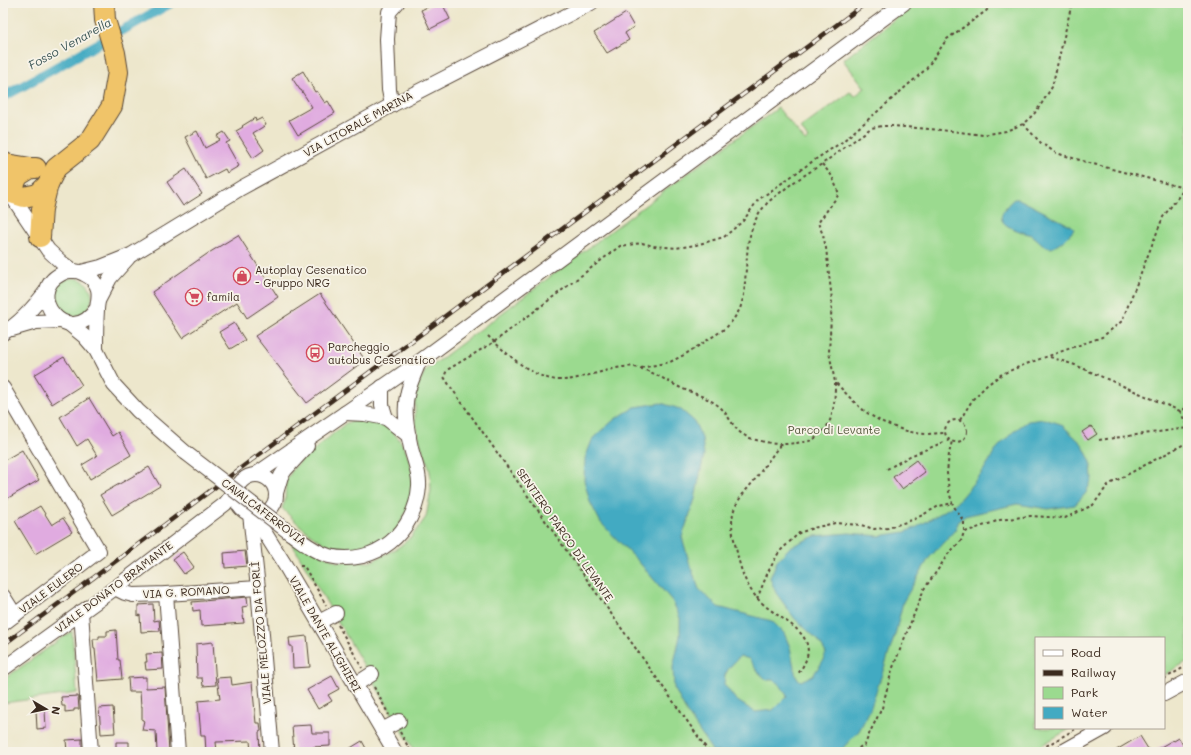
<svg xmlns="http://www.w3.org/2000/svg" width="1191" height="755" font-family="Mali,sans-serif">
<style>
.green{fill:#9bda8f;stroke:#6b8256}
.water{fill:#42aac2;stroke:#3e6a70;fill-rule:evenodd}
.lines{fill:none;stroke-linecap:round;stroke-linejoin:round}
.canal{stroke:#42aac2;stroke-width:10}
.building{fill:#e0abe0}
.minor-casing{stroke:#564638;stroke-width:16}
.highway-casing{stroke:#564638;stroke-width:22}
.path{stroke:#564638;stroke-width:2;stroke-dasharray:3 3;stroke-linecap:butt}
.minor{stroke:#fff;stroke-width:14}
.highway{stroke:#f0c469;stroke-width:20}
.rail-casing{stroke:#3b2a1e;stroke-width:4.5}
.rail{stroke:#f7f3e8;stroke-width:3;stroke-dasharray:9;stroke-linecap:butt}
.minor-bridge-casing{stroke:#564638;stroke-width:16;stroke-linecap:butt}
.minor-bridge{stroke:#fff;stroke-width:14}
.labels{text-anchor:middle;stroke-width:3.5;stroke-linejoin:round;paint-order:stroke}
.street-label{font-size:11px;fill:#3b2a1e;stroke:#f7f3e8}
.poi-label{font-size:11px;fill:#3b2a1e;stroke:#f7f3e8;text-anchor:start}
.park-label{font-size:11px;fill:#53563a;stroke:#f7f3e8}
.water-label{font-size:12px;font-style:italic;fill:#3d5757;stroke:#f7f3e8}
</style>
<rect width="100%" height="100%" fill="#f7f3e8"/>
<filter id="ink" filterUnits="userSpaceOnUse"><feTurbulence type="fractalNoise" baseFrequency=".025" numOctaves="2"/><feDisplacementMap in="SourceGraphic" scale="8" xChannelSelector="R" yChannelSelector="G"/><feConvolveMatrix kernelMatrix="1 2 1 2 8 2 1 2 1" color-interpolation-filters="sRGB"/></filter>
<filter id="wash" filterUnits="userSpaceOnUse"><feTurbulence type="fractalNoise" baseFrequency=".012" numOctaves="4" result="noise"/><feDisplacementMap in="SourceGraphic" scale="16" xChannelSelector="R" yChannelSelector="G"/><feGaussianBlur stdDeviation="0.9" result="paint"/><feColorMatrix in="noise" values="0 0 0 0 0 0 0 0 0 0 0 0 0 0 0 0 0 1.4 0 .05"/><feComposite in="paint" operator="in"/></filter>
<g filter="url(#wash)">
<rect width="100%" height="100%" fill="#ede7cc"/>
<g class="green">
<path d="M915,3H1188V661L1164,675V638H1036V728H1071L1030,752H415L288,537L337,562H370L394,550L403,544L411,537L419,527L426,517L431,490L430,472L427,460L421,446L415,421V399L418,385L425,371L680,179L778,108L805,141L808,139L801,128L850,92L855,96L865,88L843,60Z"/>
<circle cx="73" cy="297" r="19"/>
<path d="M360,420C367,421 375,421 381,423C390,427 400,440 404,447C412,464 416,483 413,501C412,505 408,510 405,514C402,519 400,525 396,530C382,544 352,552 333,547C317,542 294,521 282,508L285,501L286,481L293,469L303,459L346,423Z"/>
<path d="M72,631L77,693L4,703V679Z"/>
</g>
<g class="water">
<path d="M1014,199H1019L1071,226L1074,229C1071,235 1057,247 1051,248C1044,248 1038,239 1033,236C1024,231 992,227 1004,210C1007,206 1010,202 1014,199Z"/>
<path d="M661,403L680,409L694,421L702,438L704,455L695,499L682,537L690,565L699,589L718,607L772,621L784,633L790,647L796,677L801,681L813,675L821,664L826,653L818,640L795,619L776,593L770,578L777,561L790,547L815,536L849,533L879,536L905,532L917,527L951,507L957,502L981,474L998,447L1014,431L1028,421L1044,419L1061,424L1082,444L1091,462L1092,479L1086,493L1075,505L1048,509L1017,504L965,516L959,521L955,530L929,558L903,602L895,635L870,710L859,731L839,752H713L686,711L674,688L673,667L680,636V618L673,602L638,561L601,523L590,502L584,480L585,458L593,438L615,419L635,407ZM740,656L749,659L757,671L767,680H774L781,686L787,696L773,710L755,712L736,700L724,684L725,675L729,668Z"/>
</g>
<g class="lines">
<path class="canal" d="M3,97L171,3"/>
</g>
<g id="blocks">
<g class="building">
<path d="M436,3H442L450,19L430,29L421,10Z"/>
<path d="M626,13L634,27L625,33L629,40L607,53L594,33Z"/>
<path d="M303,71L315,92L317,91L325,103L328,101L335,113L298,135L289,120L312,107L301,90H300L292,78Z"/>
<path d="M255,118L256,121L262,118L266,125L253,133L264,150L253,158L236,131L243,127L242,126Z"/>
<path d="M197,131L205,148L220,140L217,136L224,132L230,141L226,143L239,166L227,173L225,169L206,179L185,137Z"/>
<path d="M186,169L202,194L183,206L167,182Z"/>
<path d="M238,235L278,297L247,318L237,302L182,338L152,292L207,254Z"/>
<path d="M320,294L365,360L307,403L255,336Z"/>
<path d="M234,323L245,340L230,349L219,332Z"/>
<path d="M64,357L82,385L52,404L34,375Z"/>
<path d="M89,398L112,436L118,432L131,455L90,479L82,465L97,456L87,439L77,446L60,417Z"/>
<path d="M1091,426L1097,434L1088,440L1082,432Z"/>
<path d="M22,450L39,480L3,501V461Z"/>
<path d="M916,460L925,472L902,489L893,477Z"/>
<path d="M149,467L160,486L112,515L100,495Z"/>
<path d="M40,506L52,525L63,518L72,532L35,554L15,521Z"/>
<path d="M245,551L247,566L225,568L224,553Z"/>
<path d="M183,552L194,567L184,574L173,559Z"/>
<path d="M247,597L248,606L242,607L244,623L201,626L200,610L193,611L192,602Z"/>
<path d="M153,604L154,621L159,620L160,631L141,632L140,615L138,616V605Z"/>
<path d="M116,630L118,660H120L122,679L98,681L95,649H94L93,639H99V636H107V631Z"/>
<path d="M307,636L310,667L293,668L292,646H290L289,638Z"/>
<path d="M213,642L216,685L203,686L202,678H197L196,644Z"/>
<path d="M162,653L163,669L146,670L145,662H147L146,654Z"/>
<path d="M332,676L339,689L328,695L332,701L318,709L307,690Z"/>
<path d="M146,677V688L165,687L169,752H157L156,731L142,730L144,720H142V706H141L140,692H129L128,678Z"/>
<path d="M231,677L232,685L252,682L256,723H260L261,731L259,732L260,752H251L250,741L216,742L217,752H206L205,736H201L198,701L220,699L217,678Z"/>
<path d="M78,696L79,709H74V711L65,712V706H62L61,697Z"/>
<path d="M113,707L115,733L101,734L99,708Z"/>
<path d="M36,710H45L46,728L37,729Z"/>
<path d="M311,725L312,733H330V746L313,747V752H294L292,726Z"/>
<path d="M1140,736L1150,752H1113Z"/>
<path d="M1179,738L1187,752H1152L1173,740L1174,741Z"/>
<path d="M82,739V752H67L66,740Z"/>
<path d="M362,741L368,752H344Z"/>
<path d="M116,742H129V751L116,752Z"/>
</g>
</g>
</g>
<g filter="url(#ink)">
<use href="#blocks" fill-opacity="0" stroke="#564638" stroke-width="1"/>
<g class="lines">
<defs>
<g id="minor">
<path d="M392,105L389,90L387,39L389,12L397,3"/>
<path d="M3,183L48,250L62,263L73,271"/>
<path d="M81,272L101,267L131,255L241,188L392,105L591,3"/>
<path d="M99,299L110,278L128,258"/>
<path d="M68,323L84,336L96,350L114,385L138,411L186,453"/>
<path d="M12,329L36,322L60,321"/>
<path d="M3,333C21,323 35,306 47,290"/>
<path d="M96,350C96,337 96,324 97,310C97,303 100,297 98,289C96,282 91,277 84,274C77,270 68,270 61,274C23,293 68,352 97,308"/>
<path d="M382,387V405L386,418"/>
<path d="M3,388L99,551L3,624"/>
<path d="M345,413L365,414L386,418L409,436"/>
<path d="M255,475L419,362L904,3"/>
<circle cx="256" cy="495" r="20"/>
<path d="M276,493L281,476L285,470L307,446"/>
<path d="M250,514L258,588L272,752"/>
<path d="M257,515L263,530L285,565L395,752"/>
<path d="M290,533C302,541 314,552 329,556C375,567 416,532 419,486C420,472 414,461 411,448C407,430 403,409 408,391C411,381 415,372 419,362"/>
<path d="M115,588L125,593L133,595L166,594L258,588"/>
<path d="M166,594L178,752"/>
<path d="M3,596L15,615"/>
<path d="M81,612L91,752"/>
<path d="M319,622L336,613"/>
<path d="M3,669L115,588L225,504L237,489"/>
<path d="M355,685L372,674"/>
<path d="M1164,694L1188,681"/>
<path d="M382,730L399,721"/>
<path d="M1062,752L1105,728"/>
</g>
<g id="highway">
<path d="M3,162L6,164L31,168H36"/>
<path d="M31,168L18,176L11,193L24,197L38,194L48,184"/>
<path d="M40,237L42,209L48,184L56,168L90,141L112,106L118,72L115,53L105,20L104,3"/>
</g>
</defs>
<use href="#minor" class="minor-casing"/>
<use href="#highway" class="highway-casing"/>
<g class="path">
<path d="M1023,124L1041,143L1056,153L1093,164L1184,188"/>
<path d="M822,164L832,176L839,194L818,223L823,235L826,248L832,300L829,352L835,382"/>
<path d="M488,336C507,354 535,381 562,380C575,380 588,375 601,372C613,369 626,364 639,368C654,372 668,382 683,389C696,394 709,398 720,407C729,415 733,429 744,435C751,440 762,441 770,443C780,445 786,444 797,443C800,442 805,442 809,441C834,432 835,404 835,382C845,392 855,404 866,412C880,423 909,434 926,434C932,434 939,433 945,433"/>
<path d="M1050,357L1075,365L1180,411L1188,407"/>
<path d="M641,368L670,362L684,355L700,345L726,328L733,320L740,309L744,295L748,243L753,225L759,213L768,202L794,182L822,164L871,128L883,126H894L951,131L983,135L1006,131L1023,124L1034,114L1042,103L1052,87L1072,3"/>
<path d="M1180,411L1188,428"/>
<circle cx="956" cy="431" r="11"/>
<path d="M960,420L973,399L987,385L1002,374L1026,364L1102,337L1122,321L1163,217L1188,184"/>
<path d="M1099,440L1188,428"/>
<path d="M780,445C771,457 762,470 753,482C746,490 738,499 734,510C730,522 733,536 736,548C740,567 744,583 757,598C779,623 830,633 797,675"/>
<path d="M887,469L910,456L949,440"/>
<path d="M965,532L1000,520L1030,516L1065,518L1093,505L1108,485L1188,442"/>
<path d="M300,566H304L326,605"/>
<path d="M757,599L768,572L779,552L799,533L813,528L835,523L861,525L874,529L888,528L915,519L939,506L953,503"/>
<path d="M338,625L362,668"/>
<path d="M1164,679L1188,665"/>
<path d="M374,687L389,715"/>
<path d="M400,732L411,752"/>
<path d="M709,752L450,386L444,377L447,370L494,342L620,246L642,243L654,246L676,248L696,245L724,237L743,221L758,200L813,161L842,142L892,99L926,69L947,39L986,11L994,3"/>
<path d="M854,752L864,744"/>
<path d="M862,752L870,732L882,708L892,670L924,589L939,568L948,554L961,541L964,532V522L953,505L949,492L947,473L949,454L952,441"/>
<path d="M1036,752L1077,728"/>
</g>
<use href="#minor" class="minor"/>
<use href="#highway" class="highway"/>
<defs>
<path id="rail" d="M3,645L866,3"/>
</defs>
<use href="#rail" class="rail-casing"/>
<use href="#rail" class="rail"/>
<defs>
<path id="minor-bridge" d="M186,453L290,533"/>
</defs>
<use href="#minor-bridge" class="minor-bridge-casing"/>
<use href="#minor-bridge" class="minor-bridge"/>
</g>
</g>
<defs>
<symbol id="shop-ring" viewBox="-11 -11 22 22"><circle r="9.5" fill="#f7f3e8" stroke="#d1495b" stroke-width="1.5"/><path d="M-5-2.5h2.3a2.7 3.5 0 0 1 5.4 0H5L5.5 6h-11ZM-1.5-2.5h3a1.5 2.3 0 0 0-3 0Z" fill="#d1495b"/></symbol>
<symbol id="supermarket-ring" viewBox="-11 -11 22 22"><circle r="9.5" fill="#f7f3e8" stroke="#d1495b" stroke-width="1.5"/><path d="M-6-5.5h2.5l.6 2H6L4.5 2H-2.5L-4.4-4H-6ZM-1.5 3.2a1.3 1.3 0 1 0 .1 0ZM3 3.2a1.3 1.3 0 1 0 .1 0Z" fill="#d1495b"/></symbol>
<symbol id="bus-ring" viewBox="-11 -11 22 22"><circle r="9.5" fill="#f7f3e8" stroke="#d1495b" stroke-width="1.5"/><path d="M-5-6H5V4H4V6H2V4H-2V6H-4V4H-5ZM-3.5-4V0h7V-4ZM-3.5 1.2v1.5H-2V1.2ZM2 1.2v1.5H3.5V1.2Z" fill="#d1495b"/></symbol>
</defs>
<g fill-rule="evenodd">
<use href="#shop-ring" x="232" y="266" width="20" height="20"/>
<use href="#supermarket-ring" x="184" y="287" width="20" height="20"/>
<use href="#bus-ring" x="305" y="343" width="20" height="20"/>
</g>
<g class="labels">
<g class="street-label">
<text transform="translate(358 124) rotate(-29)" y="4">VIA LITORALE MARINA</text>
<text transform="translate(264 512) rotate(37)" y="4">CAVALCAFERROVIA</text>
<text transform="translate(565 535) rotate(55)" y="4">SENTIERO PARCO DI LEVANTE</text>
<text transform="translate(114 587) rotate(-37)" y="4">VIALE DONATO BRAMANTE</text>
<text transform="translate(51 588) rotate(-37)" y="4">VIALE EULERO</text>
<text transform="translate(186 592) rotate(-3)" y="4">VIA G. ROMANO</text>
<text transform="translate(261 633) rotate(-95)" y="4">VIALE MELOZZO DA FORLÌ</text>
<text transform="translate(325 634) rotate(60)" y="4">VIALE DANTE ALIGHIERI</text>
</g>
<g class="poi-label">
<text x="255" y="274">Autoplay Cesenatico<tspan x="255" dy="13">- Gruppo NRG</tspan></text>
<text x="207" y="301">famila</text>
<text x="328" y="351">Parcheggio<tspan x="328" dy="13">autobus Cesenatico</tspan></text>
</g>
<g class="park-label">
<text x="834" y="434">Parco di Levante</text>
</g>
<g class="water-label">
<text transform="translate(70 44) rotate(-29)" y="4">Fosso Venarella</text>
</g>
</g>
<rect width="1191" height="755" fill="none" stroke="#f7f3e8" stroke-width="16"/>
<rect x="1035" y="637" width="130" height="92" fill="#f7f3e8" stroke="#aca397"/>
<rect x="1043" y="650" width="20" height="6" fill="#ffffff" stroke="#aca397"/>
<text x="1071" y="657" font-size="12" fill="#3b2a1e">Road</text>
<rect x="1043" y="670" width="20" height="6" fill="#3b2a1e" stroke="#aca397"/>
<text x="1071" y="677" font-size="12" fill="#3b2a1e">Railway</text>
<rect x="1043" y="687" width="20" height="12" fill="#9bda8f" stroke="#aca397"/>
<text x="1071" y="697" font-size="12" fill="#3b2a1e">Park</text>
<rect x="1043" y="707" width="20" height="12" fill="#42aac2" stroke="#aca397"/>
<text x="1071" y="717" font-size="12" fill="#3b2a1e">Water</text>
<g transform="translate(46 709) rotate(99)" stroke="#f7f3e8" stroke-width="3" paint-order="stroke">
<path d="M0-3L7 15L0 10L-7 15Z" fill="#3b2a1e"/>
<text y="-6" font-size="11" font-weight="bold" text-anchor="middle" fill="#3b2a1e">N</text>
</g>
</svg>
